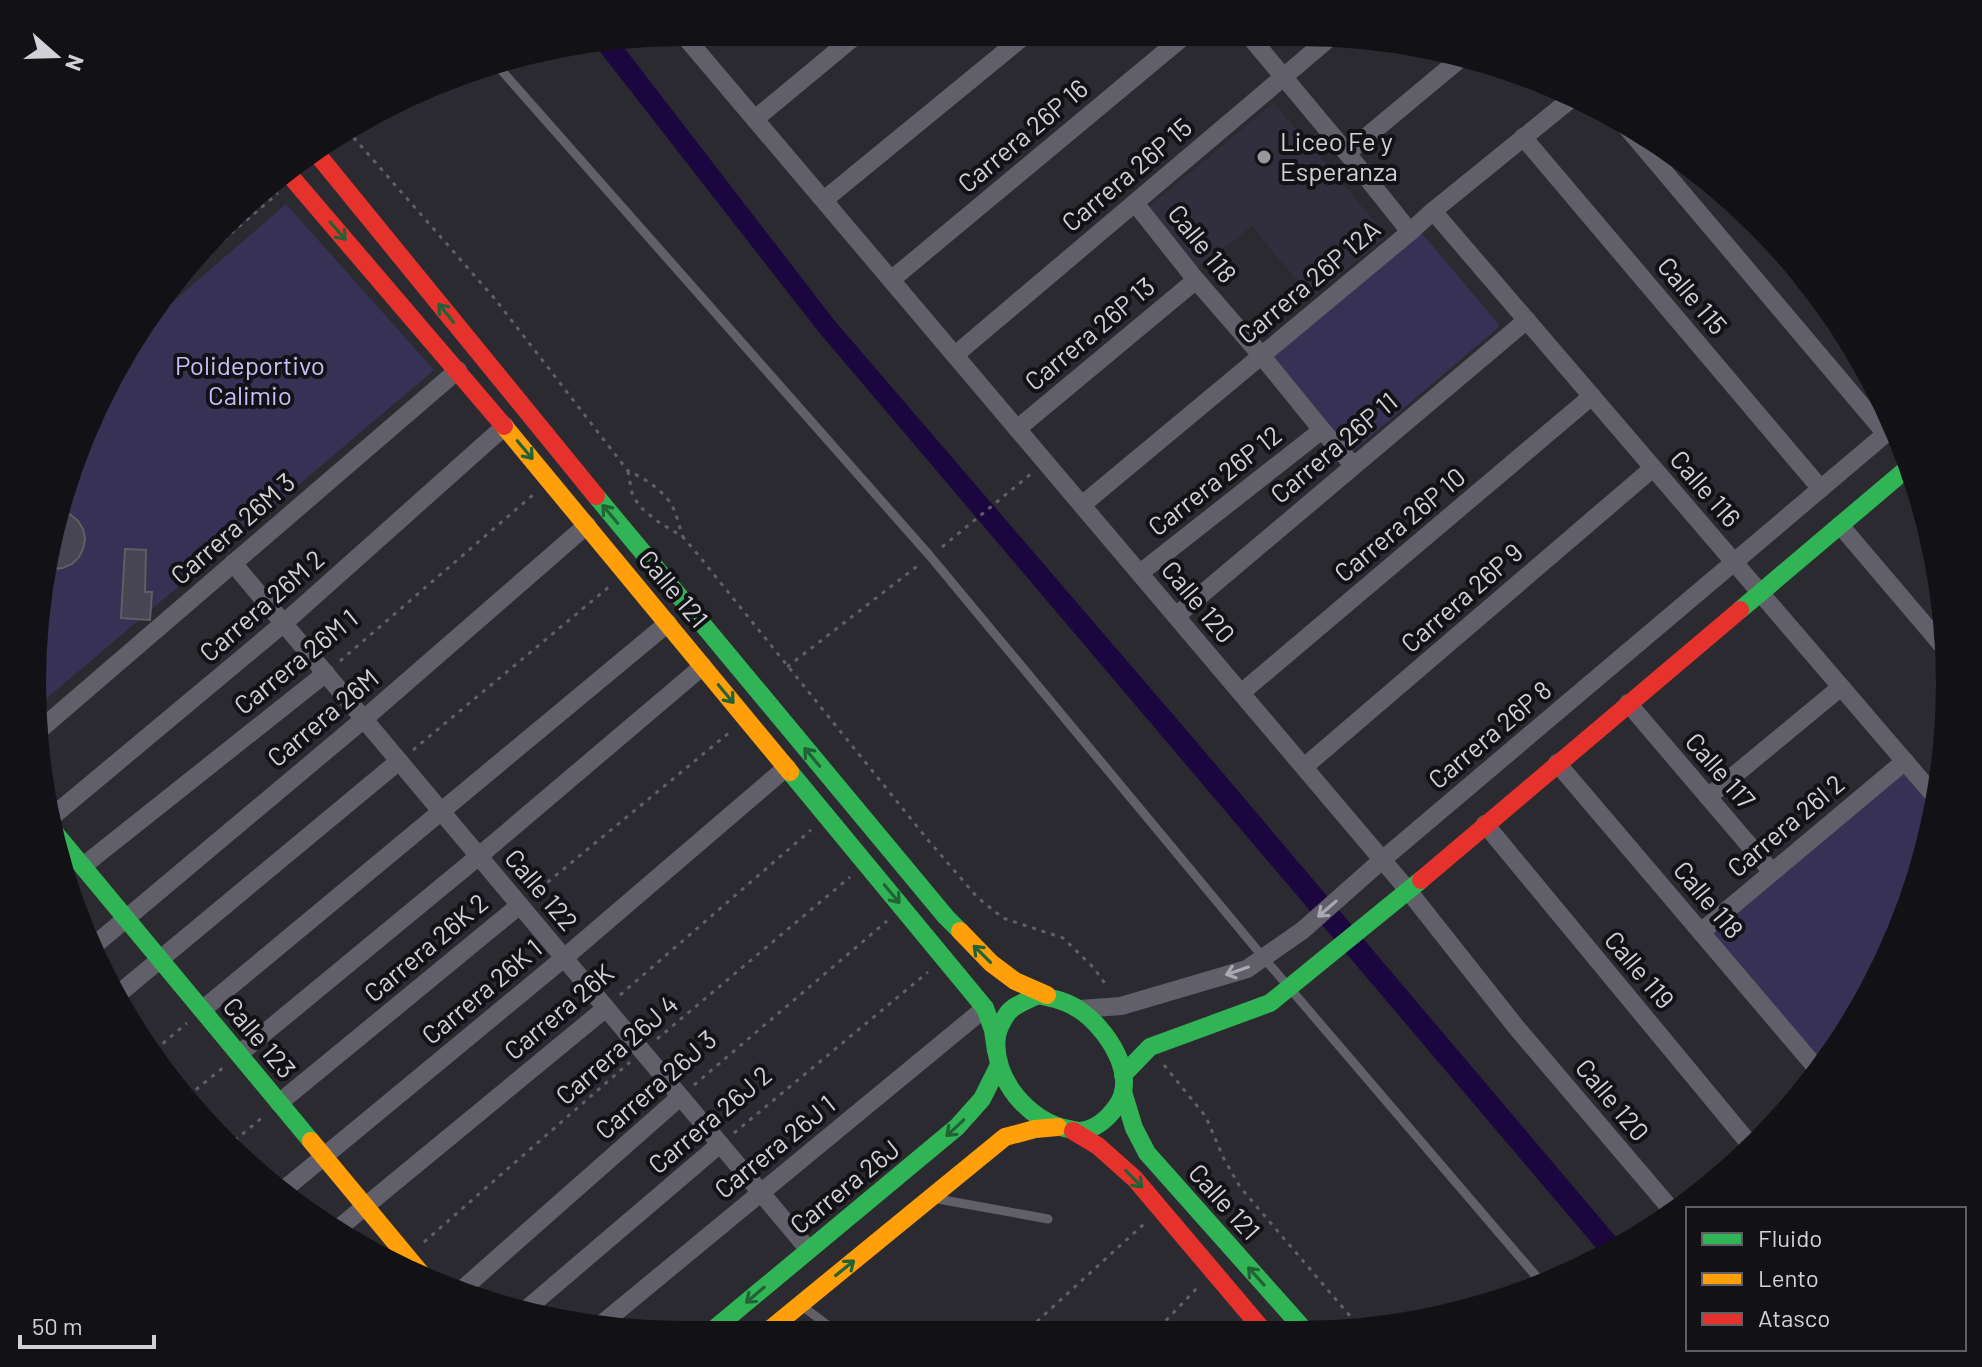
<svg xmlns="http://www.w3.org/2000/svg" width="1982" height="1367" font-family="Barlow,sans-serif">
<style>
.built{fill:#312f3d}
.green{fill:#383156}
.water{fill:#1b063f}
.building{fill:#474453;stroke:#5f5e63;stroke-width:2}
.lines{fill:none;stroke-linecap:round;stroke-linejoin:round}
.path{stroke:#605f66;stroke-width:3;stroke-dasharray:4 6;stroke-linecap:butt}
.lane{stroke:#61606a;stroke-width:9}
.street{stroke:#61606a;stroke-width:18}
.fast{stroke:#30b455;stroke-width:18}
.slow{stroke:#ff9f0a;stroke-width:18}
.jam{stroke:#e5322d;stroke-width:18}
.oneway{stroke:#216236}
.oneway2{stroke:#aaa9b2}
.poi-dot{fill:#98979d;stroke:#121116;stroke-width:3}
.labels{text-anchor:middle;stroke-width:8;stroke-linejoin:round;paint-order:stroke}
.street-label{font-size:26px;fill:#d2d1d8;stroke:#121116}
.poi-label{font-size:26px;fill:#d2d1d8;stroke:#121116;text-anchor:start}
.park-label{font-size:26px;fill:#c8c0fb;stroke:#121116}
</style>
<rect width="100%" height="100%" fill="#2b2a30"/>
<path class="built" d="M1274,103L1387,236L1311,298L1252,226L1194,271L1144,211Z"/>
<g class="green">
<path d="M286,204L434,370L41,703L38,599L82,434L153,319Z"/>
<path d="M1420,231L1500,326L1352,452L1273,357Z"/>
<path d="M1905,761L1938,800L1937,811L1900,933L1840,1046L1819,1071L1701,932Z"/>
</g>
<path class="water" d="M619,41L834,320L1194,739L1621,1243L1603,1256L818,331L594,44Z"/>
<g class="building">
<path d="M61,511L71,515L78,521L83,529L85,539L83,549L79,557L72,564L63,568L45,570Z"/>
<path d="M125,549L146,550L145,592H152L150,620L121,618Z"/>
</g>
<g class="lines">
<g class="path">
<path d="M347,130L495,299L628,471C645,478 668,493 675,512C678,520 680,529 683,537"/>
<path d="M178,279L278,193"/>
<path d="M628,471L632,493L639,506L657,521L683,537L695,551L928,840L977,897L1003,918L1063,938L1094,968L1108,988"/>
<path d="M942,547L1032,473"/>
<path d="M340,661L534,494"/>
<path d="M787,667L920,564"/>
<path d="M413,750L610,586"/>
<path d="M532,895L730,732"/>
<path d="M620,995L811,830"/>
<path d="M657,1039L850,877"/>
<path d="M155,1050L187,1023"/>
<path d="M1164,1065L1206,1117L1223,1157L1240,1187L1356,1323L1363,1329"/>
<path d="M694,1085L887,921"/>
<path d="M188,1096L224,1067"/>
<path d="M734,1133L928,972"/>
<path d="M227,1147L264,1116"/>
<path d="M424,1242L630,1062"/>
<path d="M1022,1335L1145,1223"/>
<path d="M1152,1335L1199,1286"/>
</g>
<g class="lane">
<path d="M495,63L930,556L1263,957L1542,1283"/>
<path d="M938,1199L1048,1219"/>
<path d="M802,1306L841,1335"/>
</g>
<g class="street">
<path d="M681,32L1407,889L1516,1027L1670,1208"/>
<path d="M1246,32L1347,153L1410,232"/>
<path d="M1618,117L1886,434"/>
<path d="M755,119L860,32"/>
<path d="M1523,137L1821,489"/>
<path d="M1347,153L1461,58"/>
<path d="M824,200L1029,32"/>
<path d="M1135,203L1196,280L1261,355L1322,430L1353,465"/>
<path d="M1433,211L1938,800"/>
<path d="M891,280L1189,32"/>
<path d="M955,355L1333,35"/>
<path d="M1017,429L1196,280"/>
<path d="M1082,505L1410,232L1433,211L1571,99"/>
<path d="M1840,525L1947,651"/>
<path d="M233,563L809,1250"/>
<path d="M1140,573L1322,430"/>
<path d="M1176,616L1527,320"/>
<path d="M1241,693L1592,396"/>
<path d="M1628,703L1772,872"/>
<path d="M42,728L458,370"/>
<path d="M1557,763L1819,1071"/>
<path d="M1304,767L1653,468"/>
<path d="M1708,797L1841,687"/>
<path d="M48,820L284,623L505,426"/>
<path d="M1485,824L1753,1148"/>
<path d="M83,866L326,673"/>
<path d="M1701,932L1905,761"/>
<path d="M91,948L364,719L587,525"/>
<path d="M116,996L399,761"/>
<path d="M1080,1009L1121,1006L1247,969L1303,930L1382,860L1896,425"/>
<path d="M202,1010L668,623"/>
<path d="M239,1054L479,856L703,666"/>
<path d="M279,1103L520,905"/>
<path d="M281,1192L564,958L787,767"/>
<path d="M334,1232L606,1008"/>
<path d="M458,1293L680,1097"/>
<path d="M523,1312L720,1144"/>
<path d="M598,1327L985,1008"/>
</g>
<g class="fast">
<path d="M596,496L946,917L960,931"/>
<path d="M1740,610L1910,466"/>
<path d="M790,772L985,1008L993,1030L996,1051"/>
<path d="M50,827L311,1141"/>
<path d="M1038,995C1052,998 1066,1001 1078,1009C1105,1026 1140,1076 1116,1107C1108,1118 1096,1129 1081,1131C1077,1131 1073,1130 1069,1129C1030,1123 991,1078 997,1036C998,1030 1003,1020 1007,1014C1013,1005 1029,1000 1038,995Z"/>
<path d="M1123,1075L1150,1047L1270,1003L1421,880"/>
<path d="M1123,1092L1134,1128L1147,1153L1308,1334"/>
<path d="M707,1335L957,1127L982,1099L999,1065"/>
</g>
<g class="slow">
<path d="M504,426L790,772"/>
<path d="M960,931L991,963L1015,981L1047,995"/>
<path d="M311,1141L429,1283"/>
<path d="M763,1335L1005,1137L1035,1129L1058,1127"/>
</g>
<g class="jam">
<path d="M313,149L596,496"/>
<path d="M287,172L504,426"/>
<path d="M1421,880L1740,610"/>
<path d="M1073,1131L1098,1146L1135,1179L1267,1335"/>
</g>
</g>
<defs><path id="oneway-shaft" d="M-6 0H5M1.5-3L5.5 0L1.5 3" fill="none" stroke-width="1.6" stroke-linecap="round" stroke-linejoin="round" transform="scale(2)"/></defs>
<g class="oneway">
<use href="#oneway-shaft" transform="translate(338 231) rotate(49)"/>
<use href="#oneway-shaft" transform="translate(446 313) rotate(-129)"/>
<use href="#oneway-shaft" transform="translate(525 450) rotate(50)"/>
<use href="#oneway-shaft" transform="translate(610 514) rotate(-130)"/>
<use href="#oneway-shaft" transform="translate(726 694) rotate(50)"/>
<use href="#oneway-shaft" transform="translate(812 757) rotate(-130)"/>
<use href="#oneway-shaft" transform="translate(892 894) rotate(50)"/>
<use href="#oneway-shaft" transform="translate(982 954) rotate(-135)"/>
<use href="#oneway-shaft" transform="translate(955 1128) rotate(137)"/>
<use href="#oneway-shaft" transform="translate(1134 1179) rotate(46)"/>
<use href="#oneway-shaft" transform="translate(845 1268) rotate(-39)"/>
<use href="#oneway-shaft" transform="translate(1256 1276) rotate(-132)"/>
<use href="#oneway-shaft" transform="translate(755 1295) rotate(140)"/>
</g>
<g class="oneway2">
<use href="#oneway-shaft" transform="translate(1327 909) rotate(139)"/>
<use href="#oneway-shaft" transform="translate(1237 971) rotate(161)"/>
</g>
<circle class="poi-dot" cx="1264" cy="157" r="8"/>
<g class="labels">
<g class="street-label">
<text transform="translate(1023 136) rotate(-40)" y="9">Carrera 26P 16</text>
<text transform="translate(1127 175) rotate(-40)" y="9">Carrera 26P 15</text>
<text transform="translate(1202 244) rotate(51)" y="9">Calle 118</text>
<text transform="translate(1309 282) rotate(-40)" y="9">Carrera 26P 12A</text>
<text transform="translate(1692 296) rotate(50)" y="9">Calle 115</text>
<text transform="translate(1090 334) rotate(-40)" y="9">Carrera 26P 13</text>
<text transform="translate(1334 448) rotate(-40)" y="9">Carrera 26P 11</text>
<text transform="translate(1215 481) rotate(-38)" y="9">Carrera 26P 12</text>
<text transform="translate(1705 489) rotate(49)" y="9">Calle 116</text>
<text transform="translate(1400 525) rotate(-40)" y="9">Carrera 26P 10</text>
<text transform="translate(233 529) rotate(-41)" y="9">Carrera 26M 3</text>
<text transform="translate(673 589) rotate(50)" y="9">Calle 121</text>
<text transform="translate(1462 598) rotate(-41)" y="9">Carrera 26P 9</text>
<text transform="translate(1198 602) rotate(50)" y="9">Calle 120</text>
<text transform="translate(262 606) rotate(-41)" y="9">Carrera 26M 2</text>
<text transform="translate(296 662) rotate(-39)" y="9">Carrera 26M 1</text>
<text transform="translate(323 718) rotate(-40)" y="9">Carrera 26M</text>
<text transform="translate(1490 735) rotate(-40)" y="9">Carrera 26P 8</text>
<text transform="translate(1720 771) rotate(49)" y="9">Calle 117</text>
<text transform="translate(1786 826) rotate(-40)" y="9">Carrera 26I 2</text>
<text transform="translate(541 890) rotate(50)" y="9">Calle 122</text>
<text transform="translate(1708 900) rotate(50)" y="9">Calle 118</text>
<text transform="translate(426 948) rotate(-40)" y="9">Carrera 26K 2</text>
<text transform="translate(1639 970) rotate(50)" y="9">Calle 119</text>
<text transform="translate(482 992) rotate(-40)" y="9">Carrera 26K 1</text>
<text transform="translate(559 1012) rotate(-40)" y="9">Carrera 26K</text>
<text transform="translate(259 1038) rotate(50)" y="9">Calle 123</text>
<text transform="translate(617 1050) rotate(-41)" y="9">Carrera 26J 4</text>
<text transform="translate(656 1085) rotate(-41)" y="9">Carrera 26J 3</text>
<text transform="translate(1612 1100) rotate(50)" y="9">Calle 120</text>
<text transform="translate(710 1120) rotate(-40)" y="9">Carrera 26J 2</text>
<text transform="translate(775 1147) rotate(-39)" y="9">Carrera 26J 1</text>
<text transform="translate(845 1187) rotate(-39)" y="9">Carrera 26J</text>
<text transform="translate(1224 1202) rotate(48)" y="9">Calle 121</text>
</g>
<g class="poi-label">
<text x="1280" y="151">Liceo Fe y<tspan x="1280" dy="30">Esperanza</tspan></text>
</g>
<g class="park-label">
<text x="250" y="375">Polideportivo<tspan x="250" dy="30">Calimio</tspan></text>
</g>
</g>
<path d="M0 0H1982V1367H0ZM683 46H1299A637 637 0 0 1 1936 683V684A637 637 0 0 1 1299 1321H683A637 637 0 0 1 46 684V683A637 637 0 0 1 683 46Z" fill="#121116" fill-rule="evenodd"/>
<rect x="1686" y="1207" width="280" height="144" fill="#121116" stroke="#5f5e64" stroke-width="2"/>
<rect x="1702" y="1233" width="40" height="12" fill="#30b455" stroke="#5f5e64" stroke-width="2"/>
<text x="1758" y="1247" font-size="24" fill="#d2d1d8">Fluido</text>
<rect x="1702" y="1273" width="40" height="12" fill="#ff9f0a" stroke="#5f5e64" stroke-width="2"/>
<text x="1758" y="1287" font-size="24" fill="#d2d1d8">Lento</text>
<rect x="1702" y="1313" width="40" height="12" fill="#e5322d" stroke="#5f5e64" stroke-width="2"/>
<text x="1758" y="1327" font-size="24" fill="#d2d1d8">Atasco</text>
<g transform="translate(56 56) rotate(110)" stroke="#121116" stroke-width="6" paint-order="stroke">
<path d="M0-6L14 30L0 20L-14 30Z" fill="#d2d1d8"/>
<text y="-12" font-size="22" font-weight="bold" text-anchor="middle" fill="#d2d1d8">N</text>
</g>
<path d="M20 1335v12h134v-12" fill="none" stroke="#d2d1d8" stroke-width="4"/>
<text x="32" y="1335" font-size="24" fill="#d2d1d8" stroke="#121116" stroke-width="6" paint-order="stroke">50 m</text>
</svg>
